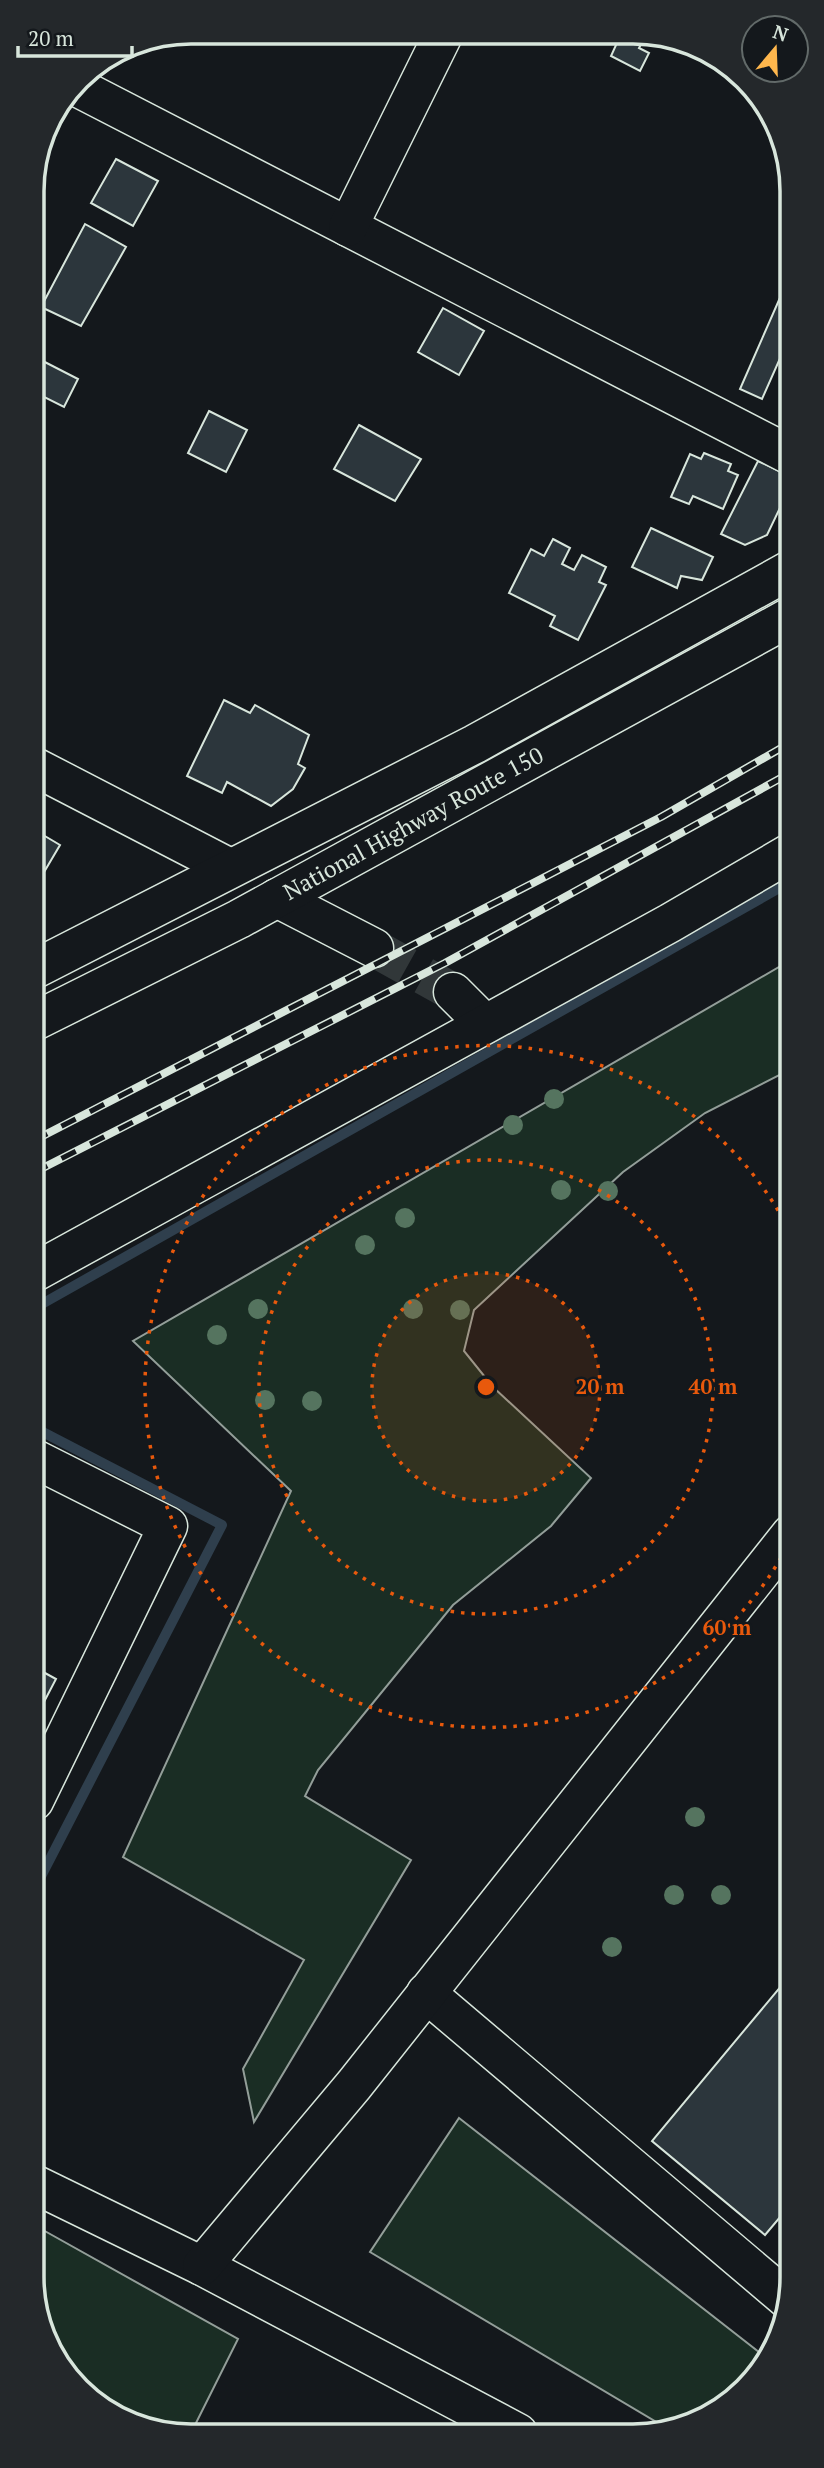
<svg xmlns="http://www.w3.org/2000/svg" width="824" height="2468" font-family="'PT Serif',serif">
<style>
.green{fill:#1a2d24;stroke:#939e99;stroke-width:2}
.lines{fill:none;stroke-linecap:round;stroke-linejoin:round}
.stream{stroke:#2f3f4d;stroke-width:10}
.building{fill:#2c363c;stroke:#d8e6dc;stroke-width:2}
.minor-tunnel{stroke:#313739;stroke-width:38;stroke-dasharray:38 19;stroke-linecap:butt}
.minor-casing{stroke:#d8e6dc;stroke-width:41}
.highway-casing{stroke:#d8e6dc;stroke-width:41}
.minor{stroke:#14181c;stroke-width:38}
.highway{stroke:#14181c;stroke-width:38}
.rail-casing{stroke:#d8e6dc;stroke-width:8}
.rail{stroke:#14181c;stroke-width:5;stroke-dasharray:16;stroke-linecap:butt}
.tree{fill:#55745f}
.ring{fill:none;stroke:#e8590c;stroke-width:3.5;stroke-dasharray:3.5 7}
.labels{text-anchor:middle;stroke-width:5;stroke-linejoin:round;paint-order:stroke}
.street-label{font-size:23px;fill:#d8e6dc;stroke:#14181c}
.rim{fill:none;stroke:#d8e6dc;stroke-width:3.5}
.centre{fill:#e8590c;stroke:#14181c;stroke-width:3.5}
.ring-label{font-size:21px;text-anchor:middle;font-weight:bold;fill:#e8590c;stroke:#14181c;stroke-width:5;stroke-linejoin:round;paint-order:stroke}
</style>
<rect width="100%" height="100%" fill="#14181c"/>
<g class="green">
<path d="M791,960V1073L787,1071L705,1113L623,1172L474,1310L464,1351L493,1387L591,1478L551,1526L453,1605L318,1770L305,1796L411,1860L254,2122L243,2069L304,1960L123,1857L291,1491L133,1341Z"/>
<path d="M459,2118L764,2356L753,2382L670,2430L370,2252Z"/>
<path d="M34,2225L238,2339L191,2433H160L78,2389L34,2308Z"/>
</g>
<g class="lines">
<g class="stream">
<path d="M33,1309L790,882"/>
<path d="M33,1427L222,1525L34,1890"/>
</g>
</g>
<g class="building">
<path d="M621,34L646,35L639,48L649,53L640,71L611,56Z"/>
<path d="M116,159L158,181L133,226L91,203Z"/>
<path d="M85,224L126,247L81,326L41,307Z"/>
<path d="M790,275V336L762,399L740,389Z"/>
<path d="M443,308L484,331L459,375L418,352Z"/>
<path d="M35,357L78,379L64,407L32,391V364Z"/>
<path d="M209,411L247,430L226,472L188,453Z"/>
<path d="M359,425L421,459L395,501L334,469Z"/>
<path d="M704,453L731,464L728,471L738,475L723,509L693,496L689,504L671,497L690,454L701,459Z"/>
<path d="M758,461L790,476V487L767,535L745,545L721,534Z"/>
<path d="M651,528L713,557L702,580L681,576L677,588L632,567Z"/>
<path d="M553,539L570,548L562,564L574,570L582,555L606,567L599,582L606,585L578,640L550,626L555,616L509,593L531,549L544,556Z"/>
<path d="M224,700L250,713L255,705L309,735L298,764L305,768L293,789L271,806L227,782L222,793L187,776Z"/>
<path d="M33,829L60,845L40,879L33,875Z"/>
<path d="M34,1667L56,1679L34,1721Z"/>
<path d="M792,1973V2203L765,2235L652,2141Z"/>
</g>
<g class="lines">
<path class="minor-tunnel" d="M374,948L453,992"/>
<defs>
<g id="minor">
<path d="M75,86L790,455"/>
<path d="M348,227L444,33"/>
<path d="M33,766L230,868"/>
<path d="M277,898L374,948"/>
<path d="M453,992L485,1024"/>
<path d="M33,1273L670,923L790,853"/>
<path d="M33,1458L168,1526L34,1801"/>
<path d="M426,1993L787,2299"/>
<path d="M34,2184L202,2266L518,2433"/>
<path d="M202,2266L354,2085L791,1534"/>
</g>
<g id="highway">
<path d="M33,970L475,744L790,570"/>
<path id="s1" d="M33,1022L239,919L790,617"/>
</g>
</defs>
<use href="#minor" class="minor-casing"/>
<use href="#highway" class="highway-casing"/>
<use href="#minor" class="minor"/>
<use href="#highway" class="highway"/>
<defs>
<g id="rail">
<path d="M33,1141L661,817L790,743"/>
<path d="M33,1173L445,963L790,773"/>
</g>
</defs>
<use href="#rail" class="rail-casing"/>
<use href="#rail" class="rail"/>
</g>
<g class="tree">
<circle cx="554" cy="1099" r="10"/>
<circle cx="513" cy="1125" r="10"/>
<circle cx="561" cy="1190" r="10"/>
<circle cx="608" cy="1191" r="10"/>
<circle cx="405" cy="1218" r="10"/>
<circle cx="365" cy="1245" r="10"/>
<circle cx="258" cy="1309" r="10"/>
<circle cx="413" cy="1309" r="10"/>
<circle cx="460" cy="1310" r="10"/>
<circle cx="217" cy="1335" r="10"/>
<circle cx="265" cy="1400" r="10"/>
<circle cx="312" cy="1401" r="10"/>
<circle cx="695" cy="1817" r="10"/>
<circle cx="674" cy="1895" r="10"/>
<circle cx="721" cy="1895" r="10"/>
<circle cx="612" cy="1947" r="10"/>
</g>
<circle cx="486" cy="1387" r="114" fill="#e8590c" fill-opacity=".12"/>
<g class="ring">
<circle cx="486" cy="1387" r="114"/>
<circle cx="486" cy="1387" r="227"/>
<path d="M791 1539A341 341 0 1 1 790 1232"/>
</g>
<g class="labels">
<g class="street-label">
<text dy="8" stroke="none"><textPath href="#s1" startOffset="429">National Highway Route 150</textPath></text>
</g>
</g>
<path d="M0 0H824V2468H0ZM191 44H633A147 147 0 0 1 780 191V2277A147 147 0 0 1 633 2424H191A147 147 0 0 1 44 2277V191A147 147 0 0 1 191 44Z" fill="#24282b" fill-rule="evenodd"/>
<path class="rim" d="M191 44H633A147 147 0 0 1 780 191V2277A147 147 0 0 1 633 2424H191A147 147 0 0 1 44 2277V191A147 147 0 0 1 191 44Z"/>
<circle cx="486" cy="1387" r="10" class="centre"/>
<g class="ring-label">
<text x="600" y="1394">20 m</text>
<text x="713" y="1394">40 m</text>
<text x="727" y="1635">60 m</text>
</g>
<g transform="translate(775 49) rotate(19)"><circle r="33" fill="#14181c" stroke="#626a69" stroke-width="2"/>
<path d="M0-5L12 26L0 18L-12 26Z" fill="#ffb74d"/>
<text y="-10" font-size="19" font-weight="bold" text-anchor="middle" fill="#d8e6dc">N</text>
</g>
<path d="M18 46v10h114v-10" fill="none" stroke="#d8e6dc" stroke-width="3.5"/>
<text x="28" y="46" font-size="21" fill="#d8e6dc" stroke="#14181c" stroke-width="5" paint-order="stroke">20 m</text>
</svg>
